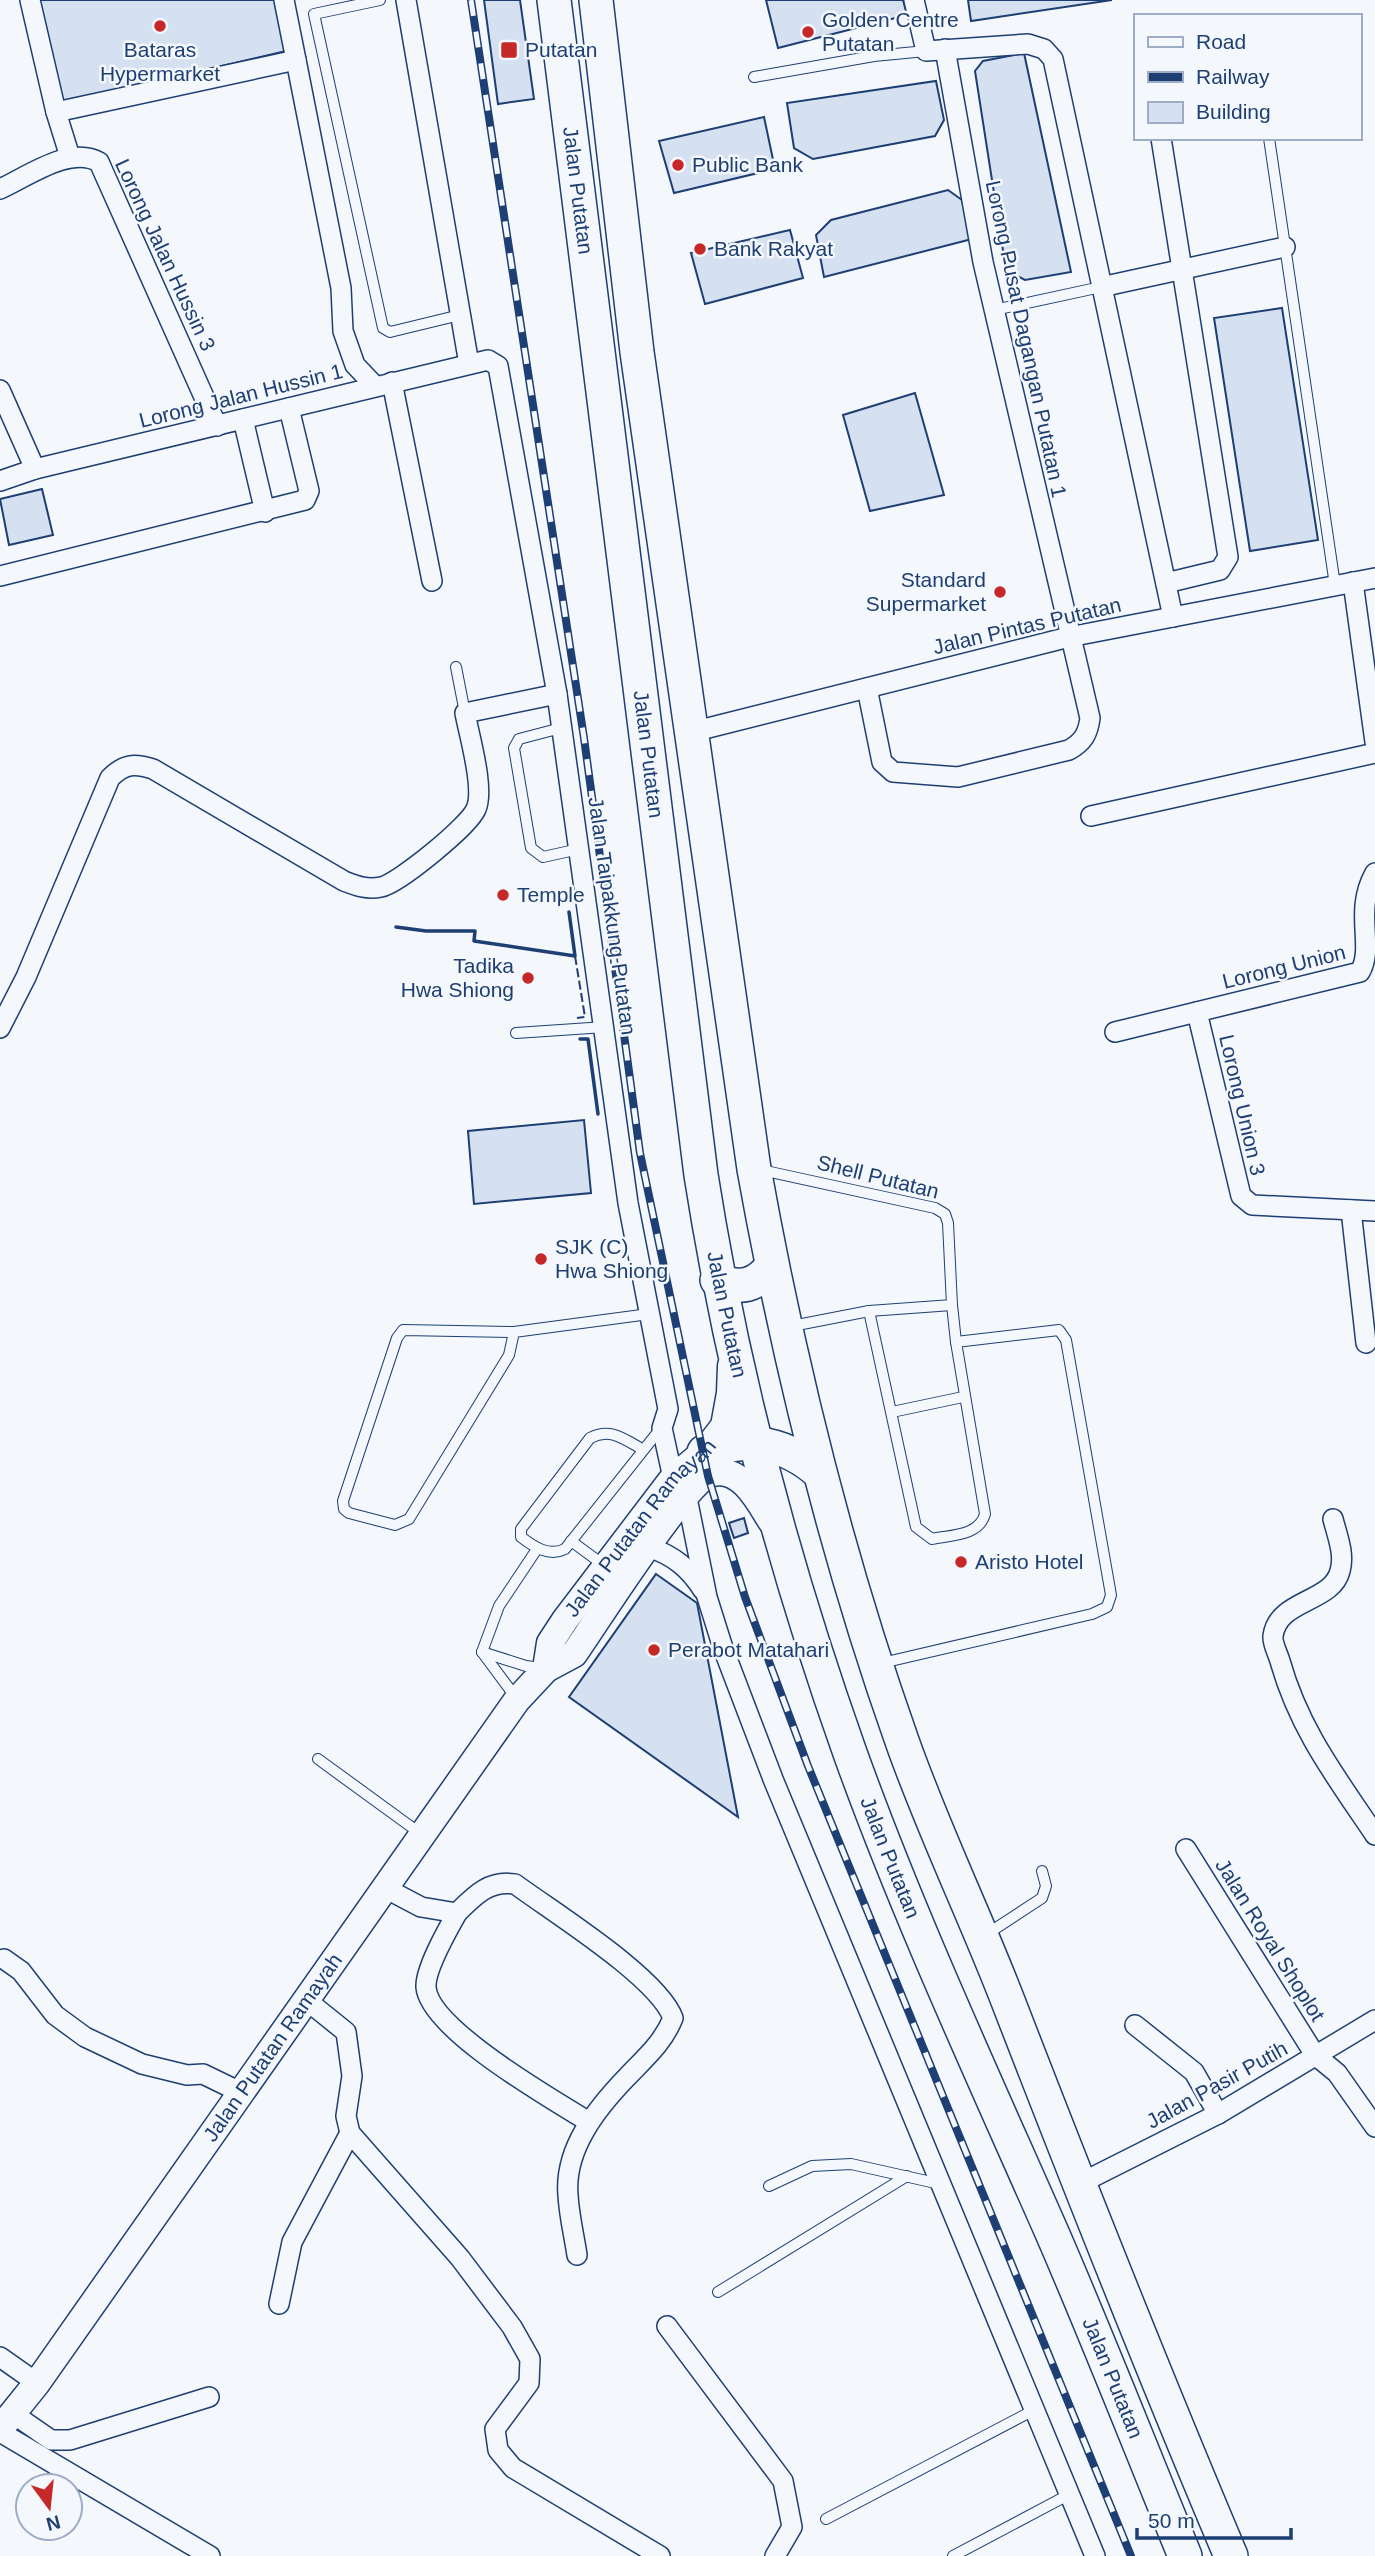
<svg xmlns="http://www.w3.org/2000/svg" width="1375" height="2556" font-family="Arial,sans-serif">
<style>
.building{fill:#d5e0f0;stroke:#1d3f73;stroke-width:2}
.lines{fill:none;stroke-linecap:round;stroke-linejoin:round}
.lane-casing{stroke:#1d3f73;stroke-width:12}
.street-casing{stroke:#1d3f73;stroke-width:22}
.secondary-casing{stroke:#1d3f73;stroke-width:29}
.highway-casing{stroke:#1d3f73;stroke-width:36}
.lane{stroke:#f4f7fb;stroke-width:10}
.street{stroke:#f4f7fb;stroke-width:19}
.secondary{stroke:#f4f7fb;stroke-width:26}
.highway{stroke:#f4f7fb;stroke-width:33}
.rail-casing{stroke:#1d3f73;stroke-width:8}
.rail{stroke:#f4f7fb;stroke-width:5;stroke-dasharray:16;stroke-linecap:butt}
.fence{stroke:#1d3f73;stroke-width:2;stroke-dasharray:9 3.5;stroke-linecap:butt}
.wall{stroke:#1d3f73;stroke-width:3.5}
.poi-dot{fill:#c62828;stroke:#f4f7fb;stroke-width:2.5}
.labels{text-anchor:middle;stroke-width:5;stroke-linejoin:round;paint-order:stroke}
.poi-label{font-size:21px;fill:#1d3f73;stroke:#f4f7fb;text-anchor:start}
.street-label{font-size:21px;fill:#1d3f73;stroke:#f4f7fb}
</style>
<rect width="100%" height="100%" fill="#f4f7fb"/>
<g class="building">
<path d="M32,0H276L286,51L62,103Z"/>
<path d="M484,0H520L534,99L498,104Z"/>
<path d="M766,0H903L907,15L778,48Z"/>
<path d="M968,0H1112L971,21Z"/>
<path d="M1024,53L1071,272L1025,280L1006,270L975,71L983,61Z"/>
<path d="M936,81L944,120L935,136L813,159L794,148L787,103Z"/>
<path d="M764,117L775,169L674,193L659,141Z"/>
<path d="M948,190L962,200L972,239L824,277L816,235L831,220Z"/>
<path d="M790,230L803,278L705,304L691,253Z"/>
<path d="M1282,308L1318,540L1250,551L1214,318Z"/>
<path d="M915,393L944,495L870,511L843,415Z"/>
<path d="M42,489L53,535L9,545L0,499Z"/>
<path d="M584,1120L591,1193L474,1204L468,1131Z"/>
<path d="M744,1518L748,1533L734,1538L729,1523Z"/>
<path d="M656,1574L697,1603L738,1817L569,1697Z"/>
</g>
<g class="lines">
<defs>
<g id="lane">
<path d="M380,0L314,14L383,328L390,332L460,315"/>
<path d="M754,77L874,56L926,51"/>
<path d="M1269,138L1335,585"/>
<path d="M994,310L1101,287"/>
<path d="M456,667L465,713"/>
<path d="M561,728L519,739L514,748L531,848L543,857L579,849"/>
<path d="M516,1033L605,1027"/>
<path d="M761,1170L935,1208L945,1214L948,1223L952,1305L869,1311L792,1326"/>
<path d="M952,1305L956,1342"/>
<path d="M869,1311L916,1527L932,1539C951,1535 979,1536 985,1514L956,1342L1059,1330L1066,1340L1111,1595L1107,1607L1092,1614L882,1663"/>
<path d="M514,1332L509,1355L409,1519L395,1525L349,1513L344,1509L343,1501L397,1338L403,1330L514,1332L649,1314"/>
<path d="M892,1412L963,1397"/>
<path d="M642,1449C624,1439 610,1427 590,1438L521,1529V1537C534,1547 549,1557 565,1549L661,1428"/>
<path d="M571,1541L605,1566"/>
<path d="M482,1652L499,1606L537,1549"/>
<path d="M482,1652L526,1666L542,1668"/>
<path d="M482,1652L517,1699"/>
<path d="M318,1759L421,1834"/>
<path d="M987,1934L1042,1898L1046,1886L1042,1871"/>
<path d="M769,2186L812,2166L851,2164L940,2184"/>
<path d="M718,2292L907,2176"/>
<path d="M826,2519L1036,2409"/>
<path d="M953,2556L1070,2494"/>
</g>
<g id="street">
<path d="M30,0L56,112L70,157"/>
<path d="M406,0L469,364"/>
<path d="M914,0L926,51L1028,44L1044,49L1053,59L1173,617"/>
<path d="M296,60L341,288L343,331L355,365L375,386"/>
<path d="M56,112L296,60L284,0"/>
<path d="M1161,138L1228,557L1220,570L1166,583"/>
<path d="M0,189C27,177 70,145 99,162L217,426"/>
<path d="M1101,287L1285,247"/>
<path d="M392,382L432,581"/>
<path d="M0,390L35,469"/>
<path d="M243,419L265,512"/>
<path d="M0,481L35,469L488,360L498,366L557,694L628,1203L668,1409L662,1428L673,1478"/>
<path d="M0,576L305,500L309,491L289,408"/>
<path d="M1353,582L1375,742"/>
<path d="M867,688L882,762L893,772L958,777L1069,750C1083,742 1088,734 1090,718L983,262L945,49"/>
<path d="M692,732L1069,637L1375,578"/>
<path d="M1091,816L1375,753"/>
<path d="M1197,1012L1241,1196L1252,1205L1375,1211"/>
<path d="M0,1028L26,977L110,778C124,764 134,763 153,769L344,881C357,886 367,890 381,887C399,883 469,826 476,809C485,789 469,735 465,713L557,694"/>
<path d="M1115,1032L1360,972C1375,946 1353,912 1375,873"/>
<path d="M1351,1210L1366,1343"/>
<path d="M686,1493L707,1597L723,1648L773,1779L1095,2556"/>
<path d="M1333,1519C1337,1535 1345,1554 1340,1571C1332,1603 1278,1599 1273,1636C1272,1643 1278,1654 1280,1661C1299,1729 1336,1777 1375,1835"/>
<path d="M649,1547C674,1556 689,1568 703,1590"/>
<path d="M1186,1849L1315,2055L1337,2073L1375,2127"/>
<path d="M385,1888L421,1907L457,1913C475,1895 489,1880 515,1884C553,1912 658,1977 673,2018C663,2043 645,2058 627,2077C597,2108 564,2149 568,2195C569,2215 574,2235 577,2255"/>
<path d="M457,1913C448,1929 425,1969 426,1987C429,2029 552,2099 589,2122"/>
<path d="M4,1959L21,1971L55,2015L85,2037L142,2064L187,2075L203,2074L240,2092"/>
<path d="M305,1999L346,2032L352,2076L346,2116L350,2133L460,2258L512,2327L530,2359L529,2383L495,2429L498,2450L513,2468L660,2556"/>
<path d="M1135,2025L1194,2072L1218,2114"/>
<path d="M1079,2184L1218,2114L1375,2020"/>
<path d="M279,2304L292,2242L350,2133"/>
<path d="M667,2326L783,2481L792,2527L775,2556"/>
<path d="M0,2357L37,2383"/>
<path d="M12,2413L51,2440H70L209,2397"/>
<path d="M0,2432L210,2556"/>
</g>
<g id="secondary">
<path id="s1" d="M546,1669L550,1643L565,1620L673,1478L704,1452L724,1426L730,1393L731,1366"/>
<path id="s2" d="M0,2429L37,2383L517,1700L546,1669L574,1654C596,1623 685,1480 713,1473C741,1466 759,1502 771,1521"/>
</g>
<g id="highway">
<path id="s3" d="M554,0L701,1175C732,1372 783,1565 850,1753C909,1917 983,2076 1053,2235C1099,2341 1141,2449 1185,2556"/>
<path d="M596,0L637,352L754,1169C789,1363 836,1555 902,1741C933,1829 974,1913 1008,2001C1080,2187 1153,2372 1231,2556"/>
<path d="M717,1280C741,1290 756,1286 772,1266"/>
<path d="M704,1452C747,1436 785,1442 820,1473"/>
</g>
</defs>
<use href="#lane" class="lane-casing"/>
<use href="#street" class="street-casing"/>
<use href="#secondary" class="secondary-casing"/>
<use href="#highway" class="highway-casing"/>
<use href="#lane" class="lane"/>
<use href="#street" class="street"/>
<use href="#secondary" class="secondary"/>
<use href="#highway" class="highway"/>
<defs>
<path id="rail" d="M471,0L584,738L640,1153L708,1476L745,1597L808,1766L1131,2556"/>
</defs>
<use href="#rail" class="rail-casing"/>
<use href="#rail" class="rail"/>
<path class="fence" d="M575,956L585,1017L577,1018"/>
<g class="wall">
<path d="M396,927L426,931H475L474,941L575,956L569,912"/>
<path d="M580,1039H588L598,1114"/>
</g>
</g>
<g class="poi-dot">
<circle cx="160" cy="26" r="7"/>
<circle cx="808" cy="32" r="7"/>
<rect x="500" y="41" width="18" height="18" rx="3.5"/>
<circle cx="678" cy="165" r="7"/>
<circle cx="700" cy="249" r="7"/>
<circle cx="1000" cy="592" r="7"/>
<circle cx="503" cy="895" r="7"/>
<circle cx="528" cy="978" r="7"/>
<circle cx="541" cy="1259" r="7"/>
<circle cx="961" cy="1562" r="7"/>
<circle cx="654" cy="1650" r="7"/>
</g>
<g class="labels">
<g class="poi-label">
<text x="822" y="27">Golden Centre<tspan x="822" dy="24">Putatan</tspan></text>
<text x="160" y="57" text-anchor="middle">Bataras<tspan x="160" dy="24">Hypermarket</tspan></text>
<text x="525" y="57">Putatan</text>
<text x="692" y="172">Public Bank</text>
<text x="714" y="256">Bank Rakyat</text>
<text x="986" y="587" text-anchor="end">Standard<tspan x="986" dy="24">Supermarket</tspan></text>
<text x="517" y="902">Temple</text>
<text x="514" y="973" text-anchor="end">Tadika<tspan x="514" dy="24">Hwa Shiong</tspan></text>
<text x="555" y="1254">SJK (C)<tspan x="555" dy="24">Hwa Shiong</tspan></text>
<text x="975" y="1569">Aristo Hotel</text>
<text x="668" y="1657">Perabot Matahari</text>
</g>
<g class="street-label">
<text dy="7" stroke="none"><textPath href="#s3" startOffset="192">Jalan Putatan</textPath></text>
<text transform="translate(165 255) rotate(65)" y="7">Lorong Jalan Hussin 3</text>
<text transform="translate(1026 339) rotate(78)" y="7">Lorong Pusat Dagangan Putatan 1</text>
<text transform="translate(241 396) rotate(-14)" y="7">Lorong Jalan Hussin 1</text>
<text transform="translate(1027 626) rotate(-13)" y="7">Jalan Pintas Putatan</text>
<text dy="7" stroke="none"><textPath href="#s3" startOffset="760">Jalan Putatan</textPath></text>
<text transform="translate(612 916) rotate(82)" y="7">Jalan Taipakkung Putatan</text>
<text transform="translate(1284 967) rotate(-14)" y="7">Lorong Union</text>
<text transform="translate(1242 1105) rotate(77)" y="7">Lorong Union 3</text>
<text transform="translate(878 1177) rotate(14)" y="7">Shell Putatan</text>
<text dy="7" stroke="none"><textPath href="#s3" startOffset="1326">Jalan Putatan</textPath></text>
<text dy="7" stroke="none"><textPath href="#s1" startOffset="173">Jalan Putatan Ramayah</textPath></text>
<text dy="7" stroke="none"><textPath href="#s3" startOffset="1894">Jalan Putatan</textPath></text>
<text transform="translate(1270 1940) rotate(58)" y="7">Jalan Royal Shoplot</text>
<text dy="7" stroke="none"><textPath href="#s2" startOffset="469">Jalan Putatan Ramayah</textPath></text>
<text transform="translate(1217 2085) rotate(-29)" y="7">Jalan Pasir Putih</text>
<text dy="7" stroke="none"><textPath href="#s3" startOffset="2460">Jalan Putatan</textPath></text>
</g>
</g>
<rect x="1134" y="14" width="228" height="126" fill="#f4f7fb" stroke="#9eadc5" stroke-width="2"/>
<rect x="1148" y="37" width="35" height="10" fill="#f4f7fb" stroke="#9eadc5" stroke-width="2"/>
<text x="1196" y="49" font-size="21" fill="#1d3f73">Road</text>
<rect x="1148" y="72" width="35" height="10" fill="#1d3f73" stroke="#9eadc5" stroke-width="2"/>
<text x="1196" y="84" font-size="21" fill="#1d3f73">Railway</text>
<rect x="1148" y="102" width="35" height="21" fill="#d5e0f0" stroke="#9eadc5" stroke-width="2"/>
<text x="1196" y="119" font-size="21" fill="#1d3f73">Building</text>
<g transform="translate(49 2507) rotate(165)"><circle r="33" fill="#f4f7fb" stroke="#9eadc5" stroke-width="2"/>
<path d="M0-5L12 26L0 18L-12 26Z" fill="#c62828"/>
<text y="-10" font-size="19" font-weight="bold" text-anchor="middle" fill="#1d3f73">N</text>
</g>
<path d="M1137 2528v10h154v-10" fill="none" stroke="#1d3f73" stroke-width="3.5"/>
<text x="1148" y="2528" font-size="21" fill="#1d3f73" stroke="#f4f7fb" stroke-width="5" paint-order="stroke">50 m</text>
</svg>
